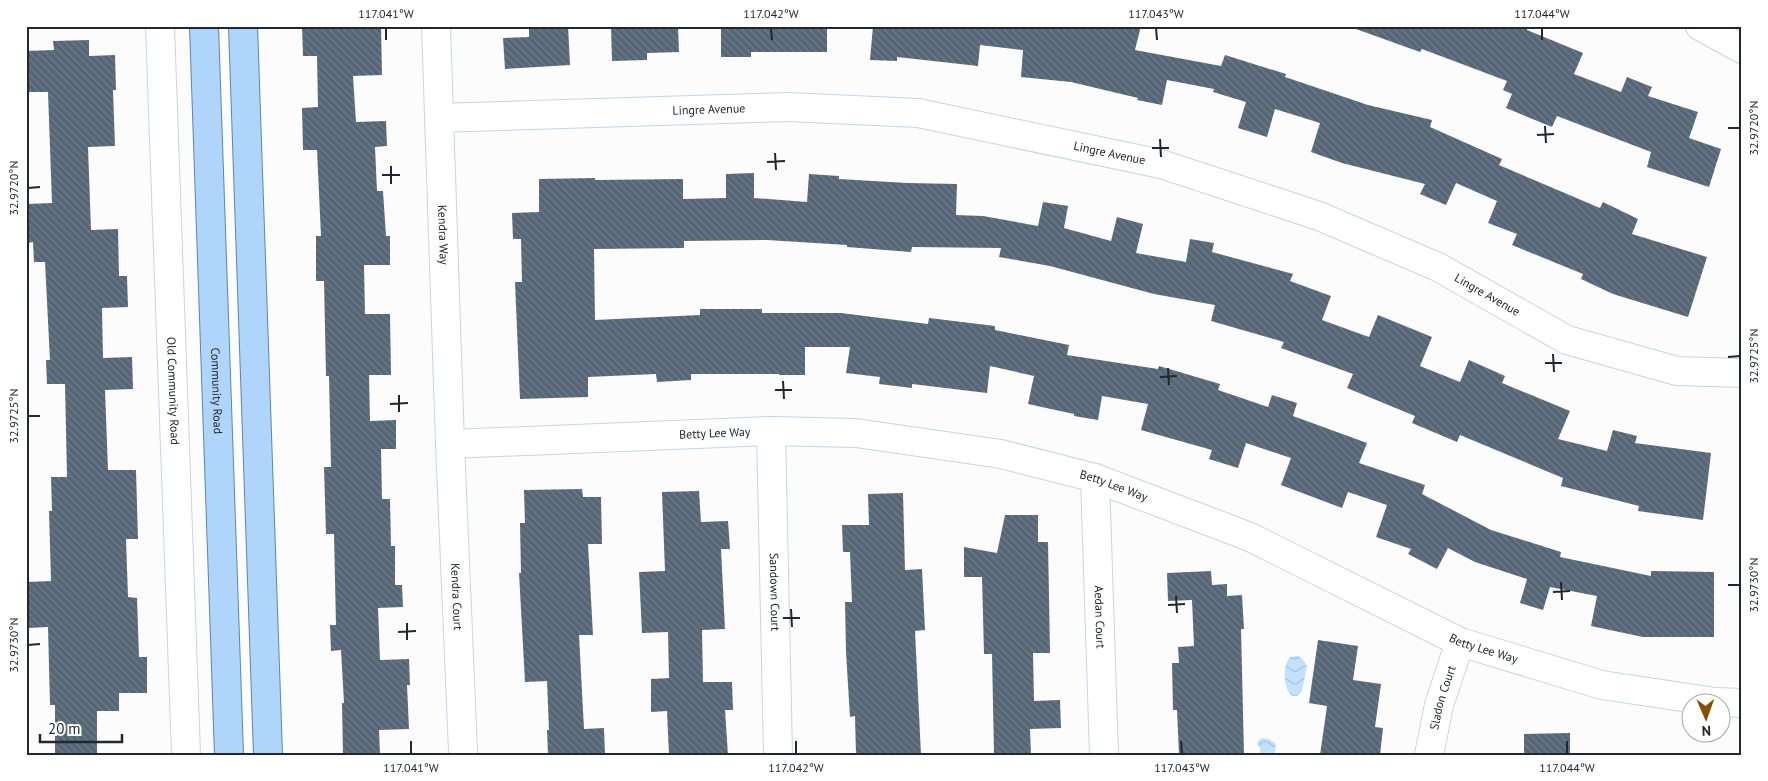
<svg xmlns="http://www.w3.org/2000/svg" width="1768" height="781" font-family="'PT Sans',sans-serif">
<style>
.water{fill:url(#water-waves)}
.building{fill:url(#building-back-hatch)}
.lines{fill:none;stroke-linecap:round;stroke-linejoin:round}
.minor-casing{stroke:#c3d6e8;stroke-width:30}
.major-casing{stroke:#5a87b0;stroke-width:30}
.minor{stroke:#fff;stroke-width:28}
.major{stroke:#afd6fa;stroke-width:28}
.ticks{fill:none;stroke:#20272d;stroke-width:2}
.labels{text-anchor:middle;stroke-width:5;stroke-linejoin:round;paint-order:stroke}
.street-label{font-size:12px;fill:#20272d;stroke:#fff}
.neatline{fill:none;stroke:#20272d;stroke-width:2}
.ticks-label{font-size:12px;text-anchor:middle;fill:#20272d}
</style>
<defs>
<pattern id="water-waves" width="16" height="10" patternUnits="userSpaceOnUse" patternTransform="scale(1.25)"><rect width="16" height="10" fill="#c2e1fe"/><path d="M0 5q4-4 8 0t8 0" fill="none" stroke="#a6c1da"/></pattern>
<pattern id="building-back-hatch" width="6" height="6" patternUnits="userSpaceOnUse" patternTransform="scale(1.25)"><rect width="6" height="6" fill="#566676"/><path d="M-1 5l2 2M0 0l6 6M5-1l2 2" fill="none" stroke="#707c88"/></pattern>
</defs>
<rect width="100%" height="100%" fill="#fcfcfc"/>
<g class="water">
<path d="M1298,656L1302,658L1307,666L1302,691L1297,696H1292C1283,688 1282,666 1290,657Z"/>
<path d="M1261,738L1269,739L1275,743L1276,747L1274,755H1260V748L1257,743Z"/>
</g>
<g class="building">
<path d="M302,26H381L382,75L353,76L356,122L386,121L387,146L375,147L377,191H383L386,236H390V265H364L365,314H390L391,375H369L370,421L396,420V449H381L382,499H390L391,546H395V585H402L403,607L378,608L380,660L409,659L410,685H407L409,729L379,730L380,755H343L342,703H344L341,650L331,651L330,625H336L334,534H326L324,467H331L329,376H326L324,281H316V236H321L317,150H303L302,108L318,107L317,56H303Z"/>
<path d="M529,26H568L570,65L505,69L503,38L529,37Z"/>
<path d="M611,26H678L679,52L647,53V60L612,61Z"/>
<path d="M721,26H827V52H751V57H721Z"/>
<path d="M873,26H1141L1135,50L1221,66L1225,55L1286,74L1285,77L1368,105L1432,120L1430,127L1502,159L1499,165L1600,208L1603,202L1638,219L1632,234L1707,257L1688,317L1613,294L1581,279L1583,274L1512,245L1517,234L1488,223L1497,201L1456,183L1446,205L1420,194L1425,184L1342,163L1311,152L1320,123L1275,109L1267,137L1238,128L1246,102L1213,92L1214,89L1167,80L1162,105L1137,100L1138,98L1071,82L1021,77L1023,50L980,45L978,66L897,57V61L870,60Z"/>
<path d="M1357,26H1527V30L1583,53L1574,74L1621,92L1627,77L1652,87L1648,96L1698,112L1689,138L1721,149L1709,187L1647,167L1651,152L1557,116L1552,127L1506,108L1512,94L1503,90L1507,81L1422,49L1420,52L1356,29Z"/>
<path d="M89,40V56L115,55L116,90H113L115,146L88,147L91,230L118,229L119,276H127L128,307L102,308L103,358L132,357L133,389L105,390L108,470H136L138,539H126L128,597L137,598L139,657H147V693H119V711H97V755H55V705H50L48,627L28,628L27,582L51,581L49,511H52L51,477H67L65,384H47L46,360H50L45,262H34L33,242L28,243L27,204L52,203L48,92H26V51L54,50L53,41Z"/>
<path d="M754,173V198L807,202L809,174L839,176V179L907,183L957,184L956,215L983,216L1038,226L1043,202L1068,206L1064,228L1111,241L1117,217L1143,224L1136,253L1186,262L1190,239L1214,243L1212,252L1293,274L1290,281L1331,296L1322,320L1369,337L1378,315L1432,337L1420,366L1460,382L1469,360L1505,376L1502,383L1570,411L1558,439L1607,451L1613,430L1637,436L1635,443L1711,453L1703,520L1638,511L1639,506L1561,486L1563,478L1460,435L1457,442L1412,423L1415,416L1347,388L1353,374L1281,348L1284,342L1211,321L1215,305L1154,294L1050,266L999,257L1001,248L912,247L911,252L847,247V245L767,240L684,241V248L594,249L595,320L700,315V309H762V313H841L928,324L929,318L995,326V330L1069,345L1067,355L1158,369L1159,366L1220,384L1218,390L1268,407L1272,395L1297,403L1293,416L1367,443L1359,463L1425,485L1422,494L1491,530L1561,552L1560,557L1651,576V571L1714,572V637H1643L1591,626L1597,596L1550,587L1543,610L1520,603L1527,579L1475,562L1448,548L1437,569L1408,554L1411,549L1376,537L1387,505L1348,492L1342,508L1281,485L1291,458L1246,443L1238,468L1209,459L1212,450L1141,430L1148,404L1102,396L1098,420L1074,416V414L1028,404L1034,376L990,366L987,393L912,384V388L879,384L880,377L846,373L850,347H805V375H779V374H691V380L657,382L656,374L588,377V397L520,399L515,282H522L521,239H513L512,213L539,212V179L595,178V180L683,179V199L726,198V174Z"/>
<path d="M582,489L583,497H601L602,544H588L593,635H579L584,729L604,728L605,755H548L547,730H549L547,681L525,682L519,573H521L520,523H525L524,490Z"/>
<path d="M699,491L701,522L728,521L730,549H721L725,629L702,630L703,682H732L733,710H725L728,755H669L667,711L651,712V679L669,678L668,632L642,633L639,572L665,571L662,492Z"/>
<path d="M903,493L905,570L922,569L925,630L915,631L921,755H856L855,716L850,717L846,652L845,602H852L850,552H843L842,525H869L868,494Z"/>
<path d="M1005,515H1038V542H1048L1050,653H1033L1034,701L1060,700L1061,728L1030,729L1031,755H994L992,654H984L982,577H964V547L997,553Z"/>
<path d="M1211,571L1212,585L1227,584V596L1242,595L1244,629H1241L1244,755L1179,754L1177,710H1173L1172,663H1179L1178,647L1194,646L1192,600L1168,601L1167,573Z"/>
<path d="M1318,640L1358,646L1353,680L1381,684L1375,727L1383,728L1380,755H1320L1327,706L1309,703Z"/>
<path d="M1570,733V755H1524V734Z"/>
</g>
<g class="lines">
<defs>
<g id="minor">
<path id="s1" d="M160,26L186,755"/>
<path id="s2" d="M436,26L450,444L463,751"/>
<path d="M1700,26L1742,49"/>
<path id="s3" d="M439,118L789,107L918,113L1161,164L1319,216L1438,267L1567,340L1677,371L1742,373"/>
<path id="s4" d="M771,431L778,755"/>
<path id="s5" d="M450,444L771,431L856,433L1001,454L1095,478L1250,537L1460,642L1602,685L1715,702L1742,703"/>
<path id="s6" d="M1095,478L1104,755"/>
<path id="s7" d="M1429,755L1439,705L1460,642"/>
</g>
<g id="major">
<path id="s8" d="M204,26L229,755"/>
<path d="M243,26L268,755"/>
</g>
</defs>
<use href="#minor" class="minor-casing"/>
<use href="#major" class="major-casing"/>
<use href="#minor" class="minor"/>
<use href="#major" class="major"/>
</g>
<path class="ticks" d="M386,28V40M771,28L772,40M1156,28L1157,40M1542,28V40M1545,126L1546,143M1728,128H1740M1537,135L1554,134M1160,139L1161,157M1152,148H1169M775,153L776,170M767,162L785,161M391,166V184M382,175H400M28,188L40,187M1553,354L1554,372M1728,357L1740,356M1545,363H1562M1168,368L1169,385M1160,377L1177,376M783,381L784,399M775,390H792M399,395V412M390,404L408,403M28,416H40M1561,582L1562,600M1728,585H1740M1553,592L1570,591M1176,596L1177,613M1168,605L1185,604M791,609L792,627M783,618H800M407,623V640M398,632L416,631M28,645L40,644M411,741V754M796,741V754M1181,741L1182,754M1567,741V754"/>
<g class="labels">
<g class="street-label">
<text dy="4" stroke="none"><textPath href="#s3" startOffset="270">Lingre Avenue</textPath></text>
<text dy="4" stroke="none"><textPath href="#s3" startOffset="675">Lingre Avenue</textPath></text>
<text dy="4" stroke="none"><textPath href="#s2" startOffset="209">Kendra Way</textPath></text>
<text dy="4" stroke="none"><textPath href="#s3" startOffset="1080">Lingre Avenue</textPath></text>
<text dy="4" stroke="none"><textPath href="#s1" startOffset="365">Old Community Road</textPath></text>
<text dy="4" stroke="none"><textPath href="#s8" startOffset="365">Community Road</textPath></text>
<text dy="4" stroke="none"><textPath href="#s5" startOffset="265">Betty Lee Way</textPath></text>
<text dy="4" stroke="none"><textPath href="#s5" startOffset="670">Betty Lee Way</textPath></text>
<text dy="4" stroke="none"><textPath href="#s4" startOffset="161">Sandown Court</textPath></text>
<text dy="4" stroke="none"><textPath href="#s2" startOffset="571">Kendra Court</textPath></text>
<text dy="4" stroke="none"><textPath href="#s6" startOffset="139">Aedan Court</textPath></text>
<text dy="4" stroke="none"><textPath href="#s5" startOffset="1075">Betty Lee Way</textPath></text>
<text dy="4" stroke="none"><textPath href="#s7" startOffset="59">Sladon Court</textPath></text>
</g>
</g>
<rect width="1768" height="781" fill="none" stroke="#ffffff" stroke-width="55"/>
<g transform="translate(1706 718) rotate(178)"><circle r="24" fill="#ffffff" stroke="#a6a9ab"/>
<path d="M0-4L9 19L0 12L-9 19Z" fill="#864f00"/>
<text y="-8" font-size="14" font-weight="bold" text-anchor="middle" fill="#20272d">N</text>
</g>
<path d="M40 734v8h82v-8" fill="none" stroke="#20272d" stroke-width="2.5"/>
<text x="48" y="734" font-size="15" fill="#20272d" stroke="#ffffff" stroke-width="4" paint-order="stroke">20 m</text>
<rect x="28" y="28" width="1712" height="726" class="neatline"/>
<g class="ticks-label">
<text x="386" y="18">117.041°W</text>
<text x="771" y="18">117.042°W</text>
<text x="1156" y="18">117.043°W</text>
<text x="1542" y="18">117.044°W</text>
<text transform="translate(1754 128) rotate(-90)" y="4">32.9720°N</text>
<text transform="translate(14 188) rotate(-90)" y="4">32.9720°N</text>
<text transform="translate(1754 356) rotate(-90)" y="4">32.9725°N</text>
<text transform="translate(14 416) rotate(-90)" y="4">32.9725°N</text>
<text transform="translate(1754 585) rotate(-90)" y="4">32.9730°N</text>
<text transform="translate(14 645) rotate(-90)" y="4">32.9730°N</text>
<text x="411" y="772">117.041°W</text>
<text x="796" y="772">117.042°W</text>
<text x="1182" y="772">117.043°W</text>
<text x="1567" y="772">117.044°W</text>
</g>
</svg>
